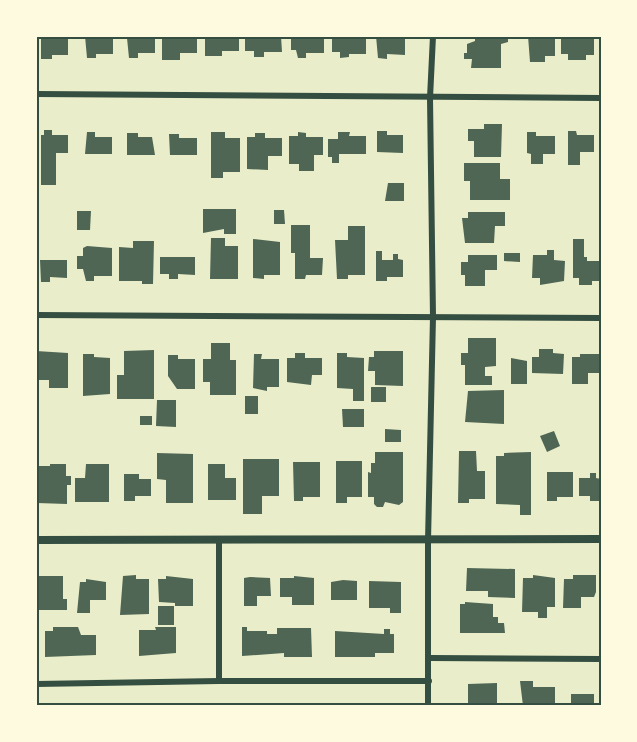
<svg xmlns="http://www.w3.org/2000/svg" width="637" height="742" font-family="Spectral,serif">
<style>
.building{fill:#4f6655}
.lines{fill:none;stroke-linecap:round;stroke-linejoin:round}
.minor{stroke:#344e41;stroke-width:6}
.tertiary{stroke:#344e41;stroke-width:8}
.neatline{fill:none;stroke:#344e41;stroke-width:2}
</style>
<rect width="100%" height="100%" fill="#e9edc9"/>
<g class="building">
<path d="M41,36H68V55H52V59H41Z"/>
<path d="M85,36H113V54H96V58H87Z"/>
<path d="M124,36H155V53H138V58H129L127,38Z"/>
<path d="M162,36H197V53H180V60H162Z"/>
<path d="M205,36H239V51H222V56H205Z"/>
<path d="M245,36H281L282,52H264V57H254V51H245Z"/>
<path d="M291,36H324V53H306V58H298L296,50H291Z"/>
<path d="M332,36H366V54H349V57L340,58V52H332Z"/>
<path d="M376,36H405V55L387,54V59L378,58Z"/>
<path d="M475,36H508V42L501,44V68H471L472,59H464V53H467V44L475,41Z"/>
<path d="M528,36H555V56H545V62H530Z"/>
<path d="M561,36H594V55H586V60H568V54H561Z"/>
<path d="M484,124H502L501,157H474V141H468V129H484Z"/>
<path d="M44,130H52V135H68V153H56V185H41V135H44Z"/>
<path d="M377,131H387V135H403V153L377,152Z"/>
<path d="M568,131H576L577,135H594V152H580V165H568Z"/>
<path d="M87,132H95V137H112V154H85Z"/>
<path d="M211,132H225V138H240V172H223V178H211Z"/>
<path d="M298,132L306,133V137H323V155H314V171H299V164H289V136H298Z"/>
<path d="M338,132H350L349,136H366V154H339V163H332V157H328V139H338Z"/>
<path d="M527,132H536V136H555V154H543V164H531V154L527,153Z"/>
<path d="M127,133H138V137H152L155,155H127Z"/>
<path d="M255,133H265V138H282V156H268V170L247,169V137H255Z"/>
<path d="M169,134H179V138H197V155H170Z"/>
<path d="M464,163H500V179H510V200H470V181H464Z"/>
<path d="M388,183H404V201H385Z"/>
<path d="M203,209H236V234H224V229L203,233Z"/>
<path d="M274,210H284L285,224H274Z"/>
<path d="M77,211H91L90,230H77Z"/>
<path d="M468,212H505V226H495L494,243H465L462,218H468Z"/>
<path d="M291,225H310V258H323L322,275H306L305,279H295V253H291Z"/>
<path d="M348,226H365V275H348V279H337L335,240H348Z"/>
<path d="M211,238H225V246H238V279H210Z"/>
<path d="M253,239L280,242V275H264V279L253,278Z"/>
<path d="M573,239H584V257H587V261H601V281H592V285H579V278H573Z"/>
<path d="M133,241H154L153,284H142V281H119V247L133,248Z"/>
<path d="M87,246L112,248V276H94V281H86L83,269H77V256H83V248Z"/>
<path d="M547,250H554V260L565,261L564,281L540,285V278H532L533,255H547Z"/>
<path d="M376,251H382V260H393V254H398V259L403,260V277H387V281H376Z"/>
<path d="M504,253H520V262L504,261Z"/>
<path d="M468,255H497V270H485V286H465V275H461V262H468Z"/>
<path d="M160,257H195V275L178,274V279H169V274H160Z"/>
<path d="M40,260H67V278L50,277V282H41Z"/>
<path d="M468,338H496V366L485,367V376H492V385H465V365H461V353H468Z"/>
<path d="M211,343H230V360H236V395H210V382H203V359H211Z"/>
<path d="M539,349H553V353L564,354L563,374L532,373V357H539Z"/>
<path d="M154,350V399H117V375H124V351Z"/>
<path d="M36,351L68,353V388H49V380H36Z"/>
<path d="M374,351H403V386L375,385V371H368L369,357H374Z"/>
<path d="M295,353H305V358H322V375H312L311,385L287,382V358H295Z"/>
<path d="M337,353H347V357L364,358V401H353V389L337,388Z"/>
<path d="M83,354H94V357L110,358V394L83,396Z"/>
<path d="M254,354H262L261,359H279V387H267V391L253,388Z"/>
<path d="M580,354H601V373H588V384H572V357H580Z"/>
<path d="M168,355H178V359H195V389H177L168,376Z"/>
<path d="M511,358L527,361V384H511Z"/>
<rect x="371" y="387" width="15" height="15"/>
<path d="M504,390V424L465,422L468,391Z"/>
<rect x="245" y="396" width="13" height="18"/>
<path d="M157,400H176V427L156,426Z"/>
<path d="M342,409H364V427H343Z"/>
<rect x="140" y="416" width="12" height="9"/>
<path d="M385,429L401,430V442H385Z"/>
<path d="M554,431L560,446L547,452L540,436Z"/>
<path d="M459,451H476L477,471H485V499H469V503H458Z"/>
<path d="M375,452H403V502L399,505L385,502L383,507H377L374,504V497H368V472L371,473V463H375Z"/>
<path d="M531,452V515H520V505L496,504V456H504V453Z"/>
<path d="M157,453L193,454V503H166V480L157,479Z"/>
<path d="M243,459H279V496H262V514H243Z"/>
<path d="M336,461H362V497H347V503H336Z"/>
<path d="M293,462H320V497H303V501H294Z"/>
<path d="M50,464H66V476H71V485H67V504L37,503V466H50Z"/>
<path d="M86,464H109V502H75V478H85Z"/>
<path d="M208,464H225V478H236V500H208Z"/>
<path d="M547,472H573V497H557V501H547Z"/>
<path d="M590,473H596V478L601,479L599,501H590V496H579V478H590Z"/>
<path d="M124,474H139V479H151V496H135V501H124Z"/>
<path d="M467,568L515,569V598L488,597V591H466Z"/>
<path d="M136,575V579H149V614L120,615L123,576Z"/>
<path d="M533,575L555,578V607H547V618H538V612H522L523,578H533Z"/>
<path d="M573,575H596V592L594,597H581V608H563L564,579H573Z"/>
<path d="M36,576H63V599H67V610H36Z"/>
<path d="M166,576L193,579V606H175V603L159,602L158,579H166Z"/>
<path d="M294,576L314,578V605H292V597H280V578H294Z"/>
<path d="M250,577L270,578L271,596H257V606H244V578Z"/>
<path d="M86,579L106,582V600H90V613H77L80,582H86Z"/>
<path d="M343,580L357,581V600H331V582Z"/>
<path d="M369,581L401,582V613H390V608H369Z"/>
<path d="M465,602L493,604V617H498V623H504L505,633H460V604H465Z"/>
<rect x="158" y="606" width="16" height="19"/>
<path d="M53,627H78L81,635H96V655L45,657V631H53Z"/>
<path d="M155,627H176V653L139,656V630H156Z"/>
<path d="M242,627H247V631H267V634H277V628H311L312,657H284V653L242,656Z"/>
<path d="M384,629H390V634H394V653H375V657H335V631L384,634Z"/>
<path d="M520,681H533V687H555V706H523Z"/>
<path d="M497,683V705H468V684Z"/>
<rect x="571" y="694" width="23" height="12"/>
</g>
<g class="lines">
<g class="minor">
<path d="M36,94L601,98"/>
<path d="M36,315L601,318"/>
<path d="M219,540V681"/>
<path d="M430,658L601,659"/>
<path d="M36,684L219,681H429"/>
<path d="M428,706V541L433,317L430,98L433,36"/>
</g>
<path class="tertiary" d="M36,540L601,539"/>
</g>
<rect width="637" height="742" fill="none" stroke="#fefae0" stroke-width="75"/>
<rect x="38" y="38" width="562" height="666" class="neatline"/>
</svg>
